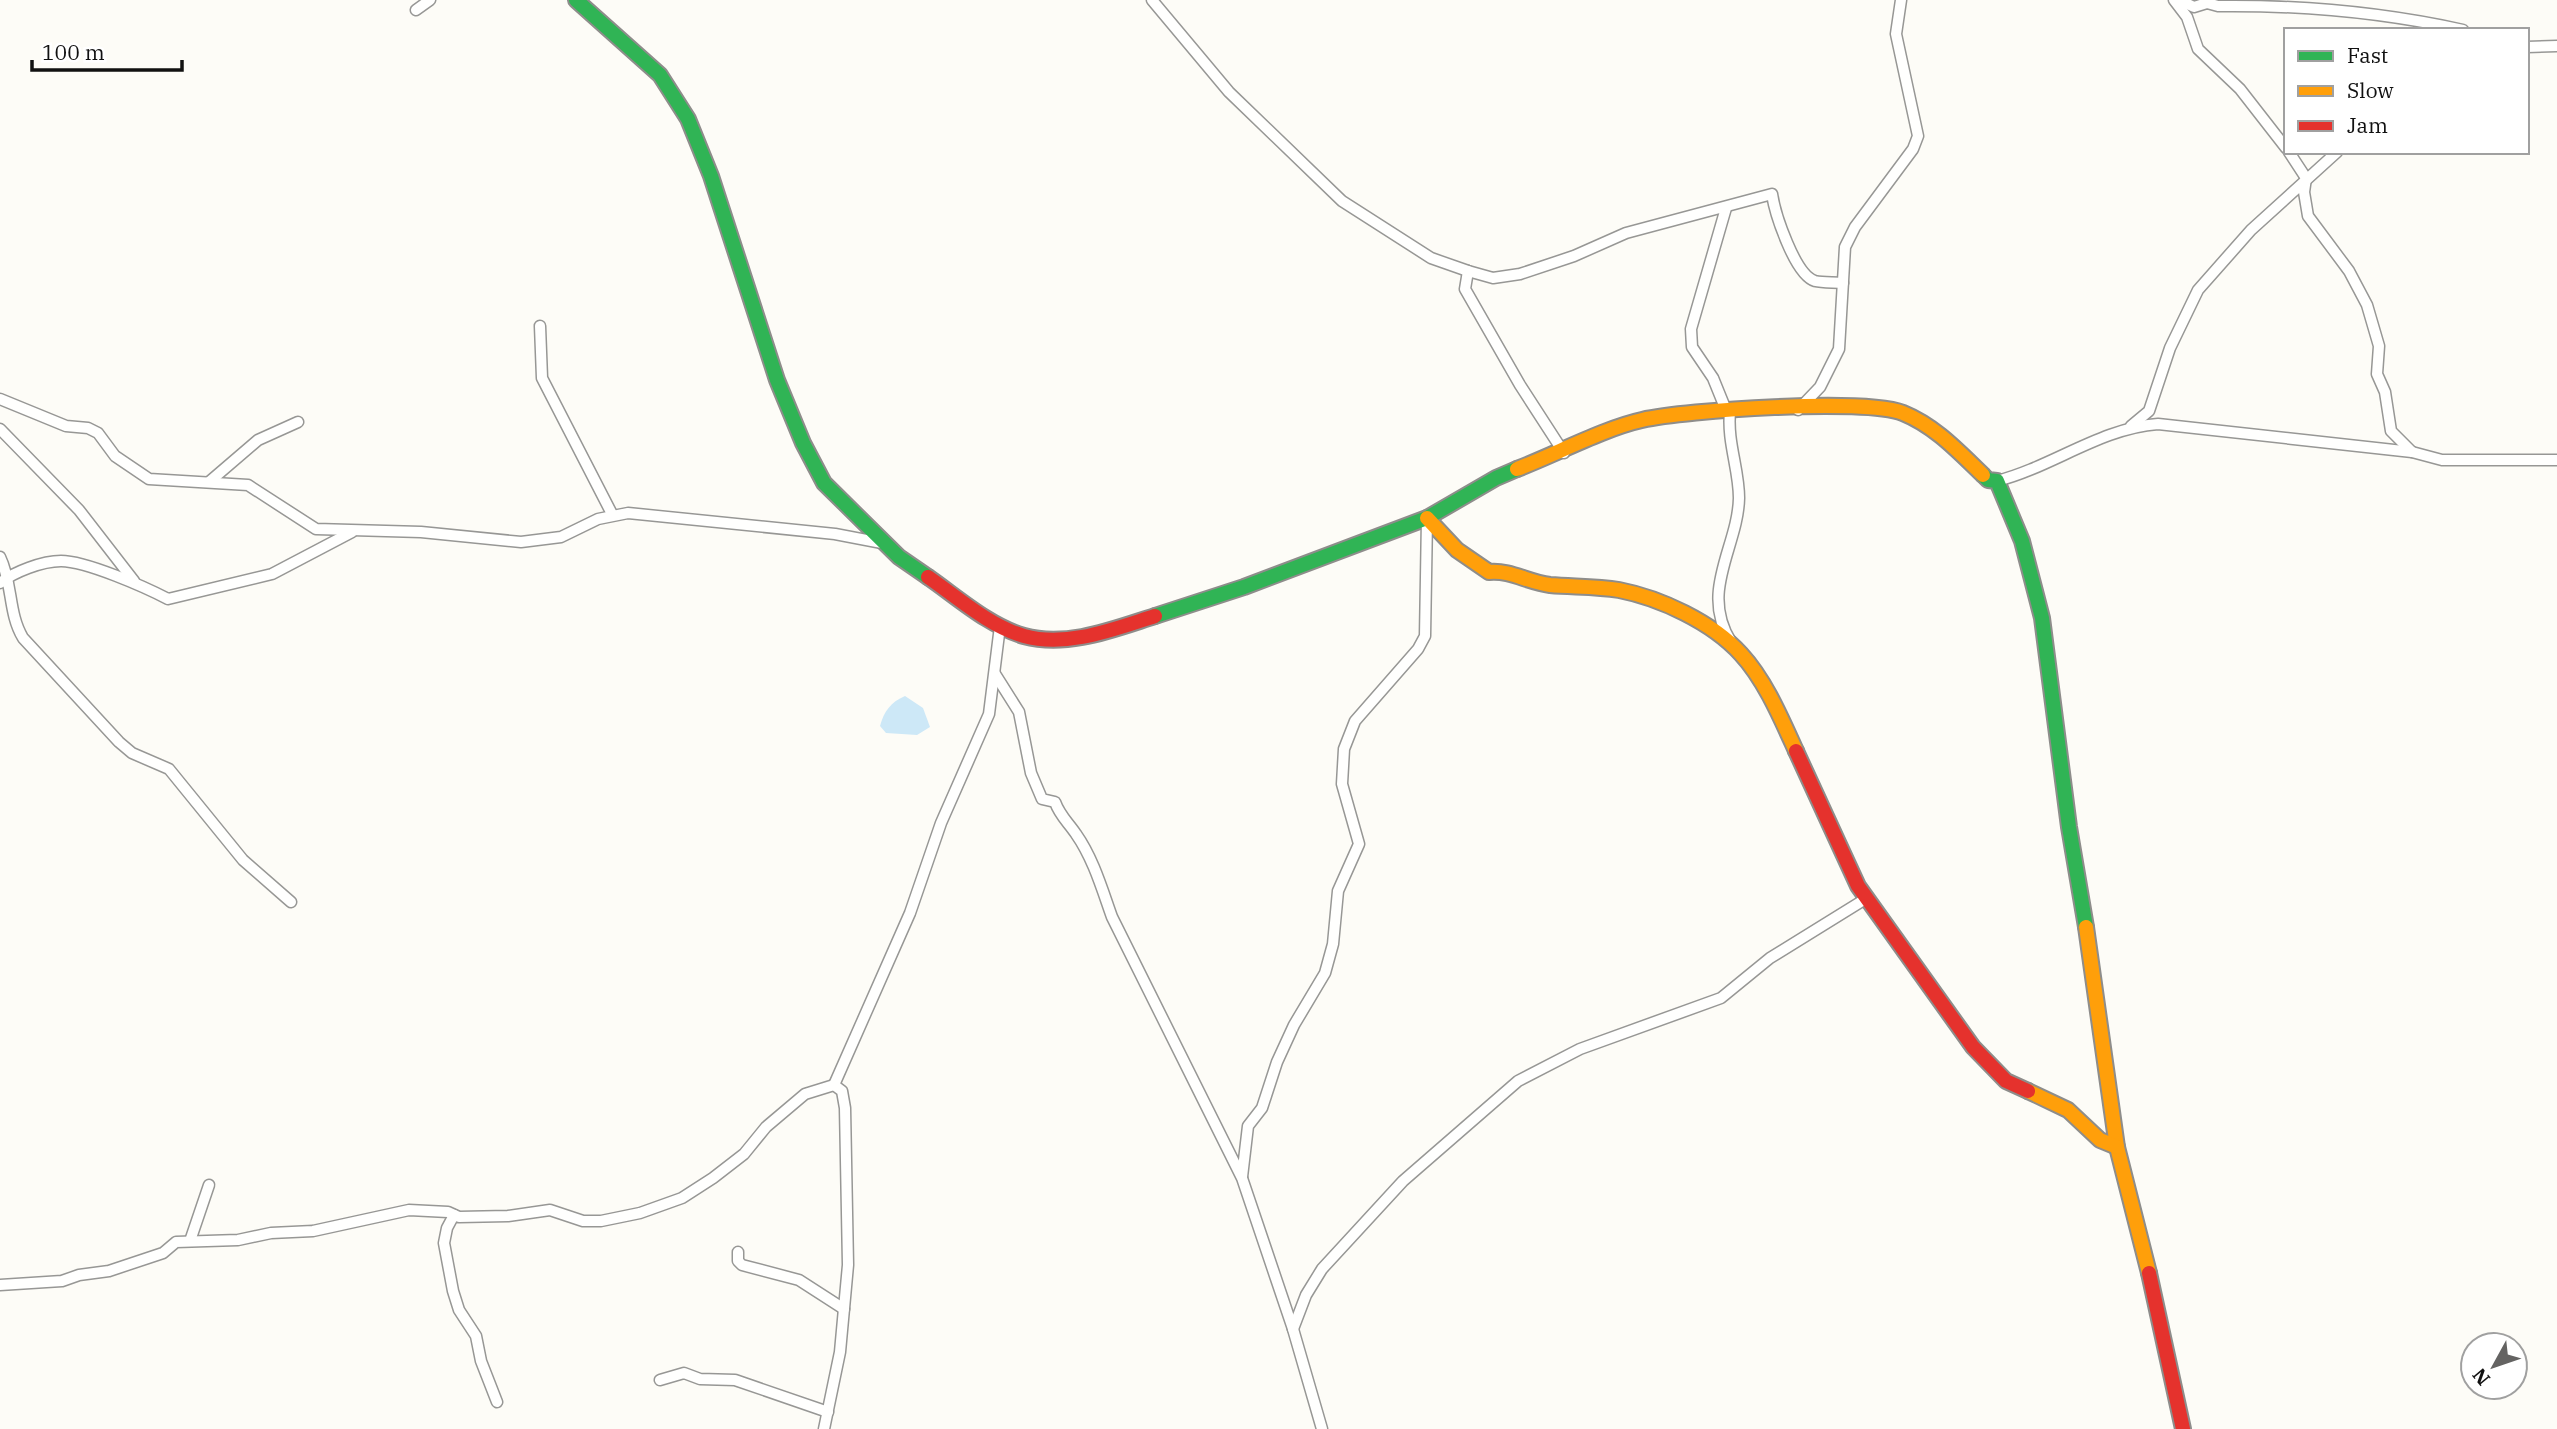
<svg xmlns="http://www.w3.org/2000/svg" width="2557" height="1429" font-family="'IBM Plex Serif',serif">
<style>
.water{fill:#cde8f7}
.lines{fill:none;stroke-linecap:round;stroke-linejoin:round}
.street-casing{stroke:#979795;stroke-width:13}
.fast-casing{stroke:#8e8d8b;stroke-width:18}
.slow-casing{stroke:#8e8d8b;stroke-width:18}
.jam-casing{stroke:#8e8d8b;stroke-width:18}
.street{stroke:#fffffe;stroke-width:10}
.fast{stroke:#30b455;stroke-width:14}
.slow{stroke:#ff9f0a;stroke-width:14}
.jam{stroke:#e5322d;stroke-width:14}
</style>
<rect width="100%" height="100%" fill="#fdfcf7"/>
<path class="water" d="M905,696L923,708L930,727L917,735L886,733L880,726C884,711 891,702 905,696Z"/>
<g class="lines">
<defs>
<g id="street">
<path d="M1152,0L1229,92L1342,201L1431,258L1468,271L1493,278L1520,274L1574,256L1626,233L1772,194C1775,214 1795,275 1815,281C1823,283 1835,282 1843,283"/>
<path d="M2174,0L2187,17L2198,49L2240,89L2286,148"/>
<path d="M2179,0L2194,7L2207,3L2218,6C2301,5 2381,12 2463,30"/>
<path d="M416,10L430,0"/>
<path d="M2527,47L2557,46"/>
<path d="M2289,152L2306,178L2304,192L2308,216L2349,271L2367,305L2379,346L2377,374L2385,392L2391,431L2412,452"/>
<path d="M1468,271L1465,289L1520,385L1564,453"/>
<path d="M540,326L542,378L612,514"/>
<path d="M0,399L66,426L88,428L98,433L115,456L149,479L248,485L316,529L421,532L521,542L561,537L598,519L628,513L835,534L882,543"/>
<path d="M1726,410L1713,378L1692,347L1691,329L1726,208"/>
<path d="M1798,410L1820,387L1839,349L1845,247L1855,227L1913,149L1918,136L1896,34L1901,0"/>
<path d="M1730,412C1727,442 1739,469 1739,498C1738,547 1699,591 1731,642"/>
<path d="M2131,426L2149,411L2170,348L2198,290L2251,230L2337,152"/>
<path d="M0,429L79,510L134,581"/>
<path d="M1997,481C2052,467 2101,428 2158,424L2412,452L2442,460H2557"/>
<path d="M209,482L258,440L298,422"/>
<path d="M0,557C13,584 8,613 23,638L119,742L132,753L169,769L243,860L291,902"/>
<path d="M0,583C14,572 42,561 61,561C86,561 145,587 168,599L272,574L352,532"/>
<path d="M995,674L1019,712L1031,773L1042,799L1055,802C1060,816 1068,822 1076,834C1093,858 1102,889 1112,917L1242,1178L1293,1329L1322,1429"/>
<path d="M1242,1177L1248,1126L1262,1108L1277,1062L1294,1025L1325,973L1333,944L1338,891L1359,844L1342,784L1344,749L1355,721L1418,649L1425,636L1427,518"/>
<path d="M454,1215L447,1228L444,1243L453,1291L459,1310L476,1336L481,1361L497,1402"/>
<path d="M190,1241L209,1185"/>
<path d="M738,1252V1261L742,1265L799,1280L844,1309"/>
<path d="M0,1285L62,1281L79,1275L109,1271L163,1253L176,1242L238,1240L271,1233L313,1231L409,1210L448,1212L459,1217L508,1216L550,1210L583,1221H601L640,1213L682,1198L713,1178L744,1154L766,1127L805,1094L834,1085"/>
<path d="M1293,1329L1306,1295L1322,1269L1403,1181L1518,1081L1580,1049L1721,998L1770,958L1867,898"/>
<path d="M660,1380L684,1373L700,1379L735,1380L828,1412"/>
<path d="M824,1429L840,1352L848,1265L845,1108L842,1091L834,1085L910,913L941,823L989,714L1000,626"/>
</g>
<g id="fast">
<path d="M576,0L660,75L688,119L711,176L777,380L803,443L824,483L899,557L928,577"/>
<path d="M1983,475L1988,480L1997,481L2022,541L2042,618L2069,827L2086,927"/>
<path d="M1155,616L1244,587L1427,518L1496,478L1517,469"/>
</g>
<g id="slow">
<path d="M1517,469C1554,455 1605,428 1642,420C1686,410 1864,398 1903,413C1935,426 1958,451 1983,475"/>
<path d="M1427,518L1457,550L1489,572C1511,570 1527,582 1550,585C1573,587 1596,586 1619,590C1660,598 1712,622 1741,654C1765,680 1781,718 1796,751"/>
<path d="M2086,927L2117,1147L2149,1273"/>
<path d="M2028,1091L2068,1110L2100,1140L2117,1147"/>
</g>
<g id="jam">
<path d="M928,577C957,597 989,626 1024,636C1067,648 1114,629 1155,616"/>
<path d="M1796,751L1858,886L1973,1047L2006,1081L2028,1091"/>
<path d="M2149,1273L2183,1429"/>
</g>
</defs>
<use href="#street" class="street-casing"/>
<use href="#fast" class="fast-casing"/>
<use href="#slow" class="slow-casing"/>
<use href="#jam" class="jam-casing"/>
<use href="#street" class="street"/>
<use href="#fast" class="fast"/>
<use href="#slow" class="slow"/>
<use href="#jam" class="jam"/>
</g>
<rect x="2284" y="28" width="245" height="126" fill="#ffffff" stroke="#a0a0a0" stroke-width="2"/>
<rect x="2298" y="51" width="35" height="10" fill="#30b455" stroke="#a0a0a0" stroke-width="2"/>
<text x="2347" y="63" font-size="21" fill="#111111">Fast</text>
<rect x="2298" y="86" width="35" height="10" fill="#ff9f0a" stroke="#a0a0a0" stroke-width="2"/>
<text x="2347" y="98" font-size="21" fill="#111111">Slow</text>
<rect x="2298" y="121" width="35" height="10" fill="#e5322d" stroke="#a0a0a0" stroke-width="2"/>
<text x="2347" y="133" font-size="21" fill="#111111">Jam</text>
<g transform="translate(2494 1366) rotate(230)"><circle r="33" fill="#ffffff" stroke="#a0a0a0" stroke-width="2"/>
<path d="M0-5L12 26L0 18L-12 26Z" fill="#646362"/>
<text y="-10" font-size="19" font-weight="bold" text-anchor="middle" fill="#111111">N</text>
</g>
<path d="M32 60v10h150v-10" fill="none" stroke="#111111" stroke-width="3.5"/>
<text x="42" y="60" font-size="21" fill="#111111" stroke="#ffffff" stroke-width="5" paint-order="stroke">100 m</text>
</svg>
